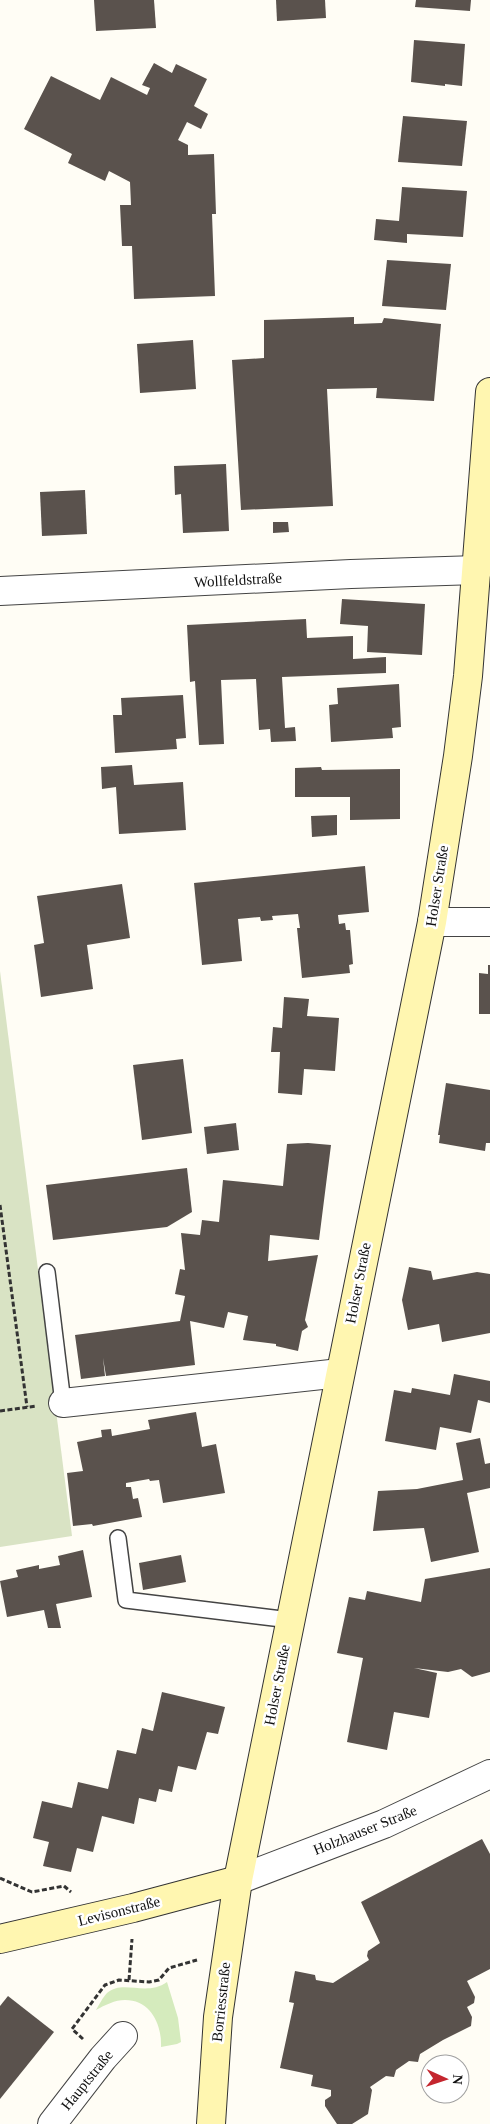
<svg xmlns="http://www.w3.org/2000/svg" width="490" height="2124" font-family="Georgia,serif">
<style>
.green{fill:#d5ebbd}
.cemetery{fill:#d9e3c4}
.building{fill:#5a524d}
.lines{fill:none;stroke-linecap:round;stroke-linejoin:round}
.service-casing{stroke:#444;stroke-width:18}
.minor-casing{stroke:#444;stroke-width:30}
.tertiary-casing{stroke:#444;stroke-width:30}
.secondary-casing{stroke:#333;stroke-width:30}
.path{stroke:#333;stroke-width:3;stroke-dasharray:5 2.5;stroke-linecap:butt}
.service{stroke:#fff;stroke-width:15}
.minor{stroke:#fff;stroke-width:28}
.tertiary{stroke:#fff;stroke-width:28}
.secondary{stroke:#fff6b0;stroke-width:28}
.labels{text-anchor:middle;stroke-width:5;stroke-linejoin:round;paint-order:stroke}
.street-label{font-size:15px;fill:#111;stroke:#fff}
</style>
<rect width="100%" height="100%" fill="#fffdf5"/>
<path class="green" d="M167,1982L178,2018L181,2042L177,2044L161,2047C162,2025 151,2000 125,2000C115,2000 105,2005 96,2010C99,2005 103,1997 107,1993C123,1979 146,1997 167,1982Z"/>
<path class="cemetery" d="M0,971L72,1536L0,1547Z"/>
<g class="building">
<path d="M94,0H154L156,28L96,31Z"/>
<path d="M276,0H325L326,18L277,21Z"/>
<path d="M416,0H471L470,11L415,7Z"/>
<path d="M414,40L465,44L462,86L445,84V86L411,82Z"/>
<path d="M154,63L172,73L176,64L207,79L194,106L208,114L201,129L187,122L178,140L188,145V155L214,154L216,214H212L215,296L134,299L132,246H122L120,205H131L130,182L109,171L105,181L68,163L72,154L24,129L51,76L100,100L111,77L147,95L150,88L142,85Z"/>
<path d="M403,116L467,121L462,166L398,162Z"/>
<path d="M402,187L467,191L463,237L407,234V243L374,240L376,219L399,221Z"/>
<path d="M387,260L451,264L446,310L382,306Z"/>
<path d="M354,317V324L382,323L384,318L441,324L434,401L376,398L377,388L327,389L333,506L241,510L232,360L264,358V320Z"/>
<path d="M193,340L196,389L140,393L137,344Z"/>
<path d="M226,464L229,531L183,533L181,494L175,495L174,466Z"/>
<path d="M85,490L87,534L42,536L40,492Z"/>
<path d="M273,522H288L289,532L273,533Z"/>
<path d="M342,599L425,604L422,655L367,652L368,626L340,624Z"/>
<path d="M306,619L307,638L353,636V659L386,657V673L282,677L285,728L295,727L296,741L271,742L270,729L259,730L256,679L221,680L224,744L199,745L195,681L190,682L187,625Z"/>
<path d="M399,684L401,727L392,728L393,738L331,742L329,705L338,704L337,688Z"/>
<path d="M183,695L186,738L176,739L177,749L115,753L113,715H122L121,698Z"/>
<path d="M132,765L134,785L183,782L186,830L119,834L116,787L102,789L101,767Z"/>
<path d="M321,767L322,770L400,769V819L350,820V797H295V768Z"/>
<path d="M337,815V835L312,837L311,816Z"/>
<path d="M365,866L369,912L338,915L339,924L345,923L346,930H350L353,964L349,965L350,973L302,978L297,928H300L298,914L272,916L273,920L261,921L260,917L238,919L242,961L202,965L194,883Z"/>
<path d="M122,884L130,938L87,945L93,989L41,997L34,945L44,943L37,896Z"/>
<path d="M488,965H490V1014H479V973L488,974Z"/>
<path d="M284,997L309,999L307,1016L339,1018L335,1071L304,1069L302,1095L278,1093L280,1052H271L273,1027L282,1028Z"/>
<path d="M183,1059L192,1133L142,1140L133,1065Z"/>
<path d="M446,1083L490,1090V1143H486L485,1151L439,1143L440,1135H438Z"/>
<path d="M236,1123L239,1150L207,1154L204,1127Z"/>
<path d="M308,1143L331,1145L319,1240L270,1235L268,1261L318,1255L305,1320L308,1327L302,1331L298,1351L276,1346V1344L243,1340L248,1316L228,1312L224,1328L190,1321L195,1365L106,1376L103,1358L105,1376L81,1379L75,1335L180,1321L185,1296L175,1294L180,1269L185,1270L181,1233L200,1235L202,1220L219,1222L223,1180L283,1186L287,1144Z"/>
<path d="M187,1168L192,1212L167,1227L53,1240L46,1185Z"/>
<path d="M409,1267L431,1271L433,1280L477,1272L490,1274V1333L442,1342L439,1324L408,1330L402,1300Z"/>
<path d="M454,1374L490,1381V1403L478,1400L471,1433L440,1427L436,1450L385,1441L394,1390L411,1393L412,1388L450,1395Z"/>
<path d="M196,1412L202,1447L216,1444L225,1493L163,1503L159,1480L150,1481L149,1479L126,1483V1487H131L133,1499L138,1498L142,1517L93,1526L92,1524L73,1526L67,1473L83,1471L77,1442L102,1437L101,1430L111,1429L112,1436L150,1429L148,1420Z"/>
<path d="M480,1438L485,1464L490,1463V1488L467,1493L479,1552L431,1562L424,1528L373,1531L378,1491L417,1489L463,1480L456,1443Z"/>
<path d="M83,1550L92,1597L56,1604L61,1628H48L44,1610L7,1617L0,1581L18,1577L16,1570L39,1565V1569L60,1565L58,1556Z"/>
<path d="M181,1555L186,1582L143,1590L139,1563Z"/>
<path d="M490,1568V1672L472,1677L461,1669L448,1672L414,1668L437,1673L429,1718L394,1712L387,1750L347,1742L363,1658L337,1653L349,1597L365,1600L367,1591L421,1602L425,1579Z"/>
<path d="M162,1692L225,1707L218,1734L207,1732L196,1770L178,1766L172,1792L159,1789L156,1802L139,1798L134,1824L102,1816L93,1852L77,1848L71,1872L43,1866L49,1842L33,1838L42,1801L72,1808L78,1782L108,1789L117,1750L136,1754L142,1728L153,1731Z"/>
<path d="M482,1839L490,1854V1969L467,1981L475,1997L474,2003L467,2007L472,2017L471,2026L443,2040L420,2054L418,2062L409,2061L396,2070L394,2077L386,2076L370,2087L372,2090L368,2114L352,2124H337L325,2106V2100L331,2096V2090L311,2086L313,2075L280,2068L294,2003L289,2002L295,1971L315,1975L316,1980L333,1983L369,1960L367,1956L368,1951L380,1943L361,1902Z"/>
<path d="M8,1996L54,2032L0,2099V2006Z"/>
</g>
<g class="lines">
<defs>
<g id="service">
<path d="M47,1272L63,1403"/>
<path d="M118,1538L126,1600L290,1620"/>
</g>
<g id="minor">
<path d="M0,591L351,574L477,570"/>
<path d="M432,922H490"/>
<path d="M63,1403L340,1373"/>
<path d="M52,2124L103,2058L123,2036"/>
</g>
<path id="tertiary" d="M238,1880L384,1824L490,1774"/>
<g id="secondary">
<path d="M0,1939L133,1908L238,1880"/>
<path d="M211,2124L218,2017L238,1880L432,922L458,756L468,676L490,392"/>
</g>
</defs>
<use href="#service" class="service-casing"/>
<use href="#minor" class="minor-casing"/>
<use href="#tertiary" class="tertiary-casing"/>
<use href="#secondary" class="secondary-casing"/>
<g class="path">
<path d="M0,1205L27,1407"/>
<path d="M0,1411L37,1406"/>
<path d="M0,1878L32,1892L64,1886L71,1892"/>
<path d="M129,1980L132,1939"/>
<path d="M83,2039L72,2029L105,1985L119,1980L149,1982L159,1980L169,1968L197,1960"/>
</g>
<use href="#service" class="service"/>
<use href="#minor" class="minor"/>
<use href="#tertiary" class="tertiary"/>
<use href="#secondary" class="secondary"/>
</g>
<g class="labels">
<g class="street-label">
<text transform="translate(238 580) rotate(-3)" y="5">Wollfeldstraße</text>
<text transform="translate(437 886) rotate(-81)" y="5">Holser Straße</text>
<text transform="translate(358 1283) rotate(-79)" y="5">Holser Straße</text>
<text transform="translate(277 1685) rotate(-79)" y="5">Holser Straße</text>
<text transform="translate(365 1830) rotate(-22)" y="5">Holzhauser Straße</text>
<text transform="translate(119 1911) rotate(-14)" y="5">Levisonstraße</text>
<text transform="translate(221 2002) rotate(-84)" y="5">Borriesstraße</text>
<text transform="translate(87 2080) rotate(-51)" y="5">Hauptstraße</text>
</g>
</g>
<g transform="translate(445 2079) rotate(93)"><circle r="24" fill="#ffffff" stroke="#a0a0a0"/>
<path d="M0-4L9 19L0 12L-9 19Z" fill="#c4262e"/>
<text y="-8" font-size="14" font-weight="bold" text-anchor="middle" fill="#111111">N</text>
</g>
</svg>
